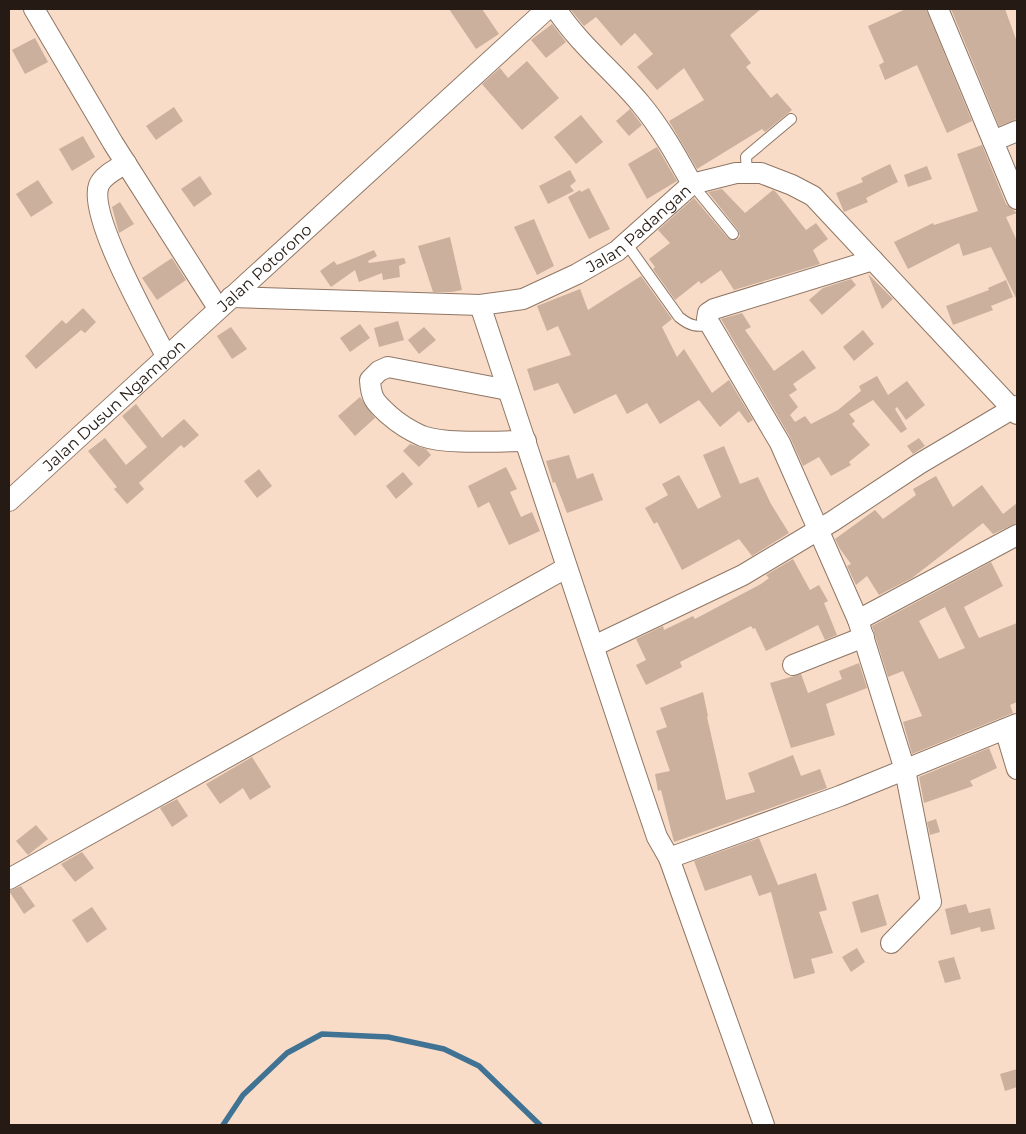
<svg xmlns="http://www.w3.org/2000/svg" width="1026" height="1134" font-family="Montserrat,sans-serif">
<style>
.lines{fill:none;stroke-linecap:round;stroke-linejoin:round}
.stream{stroke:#407293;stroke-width:5.5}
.building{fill:#cbb09d;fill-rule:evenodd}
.service-casing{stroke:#8f7664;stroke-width:12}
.minor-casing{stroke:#8f7664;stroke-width:22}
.service{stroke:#fff;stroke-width:10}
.minor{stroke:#fff;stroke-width:20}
.labels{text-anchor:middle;stroke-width:4.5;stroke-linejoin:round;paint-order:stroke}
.street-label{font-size:16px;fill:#251b14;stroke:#f8dcc8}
</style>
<rect width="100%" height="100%" fill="#f8dcc8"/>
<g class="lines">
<path class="stream" d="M223,1125L243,1095L287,1053L322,1034L388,1037L444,1049L479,1066L540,1125"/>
</g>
<g class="building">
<path d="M449,9H482L499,34L476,49Z"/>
<path d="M570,9H761L730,35L751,63L746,67L771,98L777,93L792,110L765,132L762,129L697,169L669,121L704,100L684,68L657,90L637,67L653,54L635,33L621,46L596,17L584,26Z"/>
<path d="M906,9H926L972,121L947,133L917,65L885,80L879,65L884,62L868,26Z"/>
<path d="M951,9H1005L1017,42V119L999,126Z"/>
<path d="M552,24L566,42L546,58L531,40Z"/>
<path d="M35,38L48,62L25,74L12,50Z"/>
<path d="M527,61L559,98L522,130L482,84L500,68L508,78Z"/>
<path d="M174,107L183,121L156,140L146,126Z"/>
<path d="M630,109L642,125L629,136L616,121Z"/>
<path d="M581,115L603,142L576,164L554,137Z"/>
<path d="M83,136L95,157L72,171L59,149Z"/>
<path d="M982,145L1006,204L1017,213L1006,217L1017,241V300L991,247L963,256L959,243L908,269L894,242L933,223L934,225L978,211L957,154Z"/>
<path d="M657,147L677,181L647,199L628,164Z"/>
<path d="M890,164L898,182L866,198L868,202L844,212L836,193L863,182L861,178Z"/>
<path d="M927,166L932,179L908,187L904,175Z"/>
<path d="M570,170L576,181L570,186L574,191L548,204L539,186Z"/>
<path d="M200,176L212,194L194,207L181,189Z"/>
<path d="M38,180L53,203L31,217L16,194Z"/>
<path d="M589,188L610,229L589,239L568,197L580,190L581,192Z"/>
<path d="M722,189L745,213L773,190L776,192L806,230L816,223L828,239L813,250L820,264L734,290L721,270L701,284L699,281L675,300L653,269L655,267L649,259L670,243L658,230L694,198L728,238L737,240L740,236L738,230L708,192Z"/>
<path d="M120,202L134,224L119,233L112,207Z"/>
<path d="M534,219L554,266L537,275L514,227Z"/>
<path d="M450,237L462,290L452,292H433L418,246Z"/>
<path d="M374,250L377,256L368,261L369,263L404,258L406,263L399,266L400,277L383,280L382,273L359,282L355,270L331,287L320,271L334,261L337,265Z"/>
<path d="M172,258L186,280L157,300L142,278Z"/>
<path d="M868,274L893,299L882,309Z"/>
<path d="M641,276L672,319L662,327L677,357L684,349L712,393L729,380L753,420L748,423L739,411L720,427L699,400L660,424L647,403L627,414L616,394L574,414L558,383L534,391L527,369L571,355L558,326L547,331L537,306L580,289L588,310Z"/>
<path d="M851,279L856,285L822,315L809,300L823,288Z"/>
<path d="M1006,280L1013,297L991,306L993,310L953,325L946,306L989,290L988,288Z"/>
<path d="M83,308L96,322L85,333L81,330L36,369L25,356L62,320L66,324Z"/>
<path d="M742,313L751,327L745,330L774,371L803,350L816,368L793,384L797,390L789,395L798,407L790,415L795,422L805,416L811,424L838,410L861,391L859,386L877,376L888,395L907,381L925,405L906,420L897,407L895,409L907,429L901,433L873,400L849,414L855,421L852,424L870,445L849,462L851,465L831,476L819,457L803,466L790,437L721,319Z"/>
<path d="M398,321L404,340L379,347L374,328Z"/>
<path d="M360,324L370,338L350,352L340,338Z"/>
<path d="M231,327L247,349L232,359L217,336Z"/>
<path d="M424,327L436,340L419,354L408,340Z"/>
<path d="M863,330L874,344L854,361L843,347Z"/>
<path d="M360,397L375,418L355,436L338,416Z"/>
<path d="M136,404L162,438L184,419L199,435L184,448L181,445L139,483L144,489L127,504L114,489L117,487L88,451L105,438L126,465L147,447L122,416Z"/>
<path d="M919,438L925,446L913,454L907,446Z"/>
<path d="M410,444L426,449L431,455L419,467L403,451Z"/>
<path d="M724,446L740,484L758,477L771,504L789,533L752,556L739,539L682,570L657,522L654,524L645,508L668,495L662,484L679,475L698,509L721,497L703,455Z"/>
<path d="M569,455L577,479L593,473L603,500L567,513L555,482L553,483L546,461Z"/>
<path d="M506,467L517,489L510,492L521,517L532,512L540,531L509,545L489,502L478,508L468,486Z"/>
<path d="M259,469L272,486L257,498L244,481Z"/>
<path d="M403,472L413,484L396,499L386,486Z"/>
<path d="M936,476L953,507L982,485L1003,514L1017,503V523L993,534L983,523L912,578L879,595L867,576L856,585L847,566L851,564L840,549L835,539L875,510L883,519L916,495L913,489Z"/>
<path d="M793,559L810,590L819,585L828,601L824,603L837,635L825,640L818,625L766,651L755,628L753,629L751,626L680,662L682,667L646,685L636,665L646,660L636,639L663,626L664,630L693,616L695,619L761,584L769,578L766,575Z"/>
<path d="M991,562L1003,586L964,607L979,638L1017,623V702L1010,705L1013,713L912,754L903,722L922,716L903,671L888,677L872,626ZM945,607L965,648L939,659L919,621Z"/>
<path d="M859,663L867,688L826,704L835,735L791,748L770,683L801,674L808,693L842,679L839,671Z"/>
<path d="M703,692L708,716L707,717L726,800L755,792L748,773L793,755L801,776L820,769L827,788L674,842L661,790L658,791L655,774L670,771L656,731L667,727L660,708Z"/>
<path d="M989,748L997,768L970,781L973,786L924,803L919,777Z"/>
<path d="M252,757L271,787L250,800L243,788L220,804L206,784Z"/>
<path d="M177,799L188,816L172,827L160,808Z"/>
<path d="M936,819L940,832L930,835L927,822Z"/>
<path d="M36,825L48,839L28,855L16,841Z"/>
<path d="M759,838L778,885L816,873L827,910L819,912L833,953L811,959L815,973L794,979L771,892L759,896L751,875L705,891L694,861Z"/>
<path d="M82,852L94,868L75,882L61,864Z"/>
<path d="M21,886L35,906L24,914L9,891Z"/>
<path d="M878,894L887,925L861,933L852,902Z"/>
<path d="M966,904L969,913L990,908L995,929L981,932L980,927L951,935L945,909Z"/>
<path d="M92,907L107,929L87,943L72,920Z"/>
<path d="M857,948L865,962L851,972L842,957Z"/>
<path d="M954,957L961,979L945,983L938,961Z"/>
<path d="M1017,1069V1087L1005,1091L1000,1074Z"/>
</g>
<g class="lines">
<defs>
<g id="service">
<path d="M747,173L746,157L748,155L791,119"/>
<path d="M692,184L733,234"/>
<path d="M626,243L679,317C690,326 696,327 710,325"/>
</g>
<g id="minor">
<path d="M34,9L113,143L218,308"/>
<path d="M556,9C579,44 613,71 640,103C661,128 676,155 692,184"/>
<path d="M938,9L1017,199"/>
<path d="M993,141L1017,131"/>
<path d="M126,163C117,169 103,175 99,185C87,215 150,325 166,356"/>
<path d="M873,260L714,309L708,313L707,319L780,443L858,620L905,770L931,902L891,943"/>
<path id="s1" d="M231,297L480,305L523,299L577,274L617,251L692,184L736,173H761L792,185L813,196L1017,414"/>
<path d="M480,305L636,775L657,837L669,858L840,796L1017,724"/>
<path d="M508,390L388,367L379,371L370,380C371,399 375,402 389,415C398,423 411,431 422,436C447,445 498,441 526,441"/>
<path id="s2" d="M9,501L547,9"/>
<path d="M858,620L1017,535"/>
<path d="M594,646L743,575L833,521L919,464L1017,406"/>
<path d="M793,665L864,637"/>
<path d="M1005,729L1017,769"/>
<path d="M669,858L764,1125"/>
<path d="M9,879L566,568"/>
</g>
</defs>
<use href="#service" class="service-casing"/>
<use href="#minor" class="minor-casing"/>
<use href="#service" class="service"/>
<use href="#minor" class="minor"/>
</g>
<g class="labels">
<g class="street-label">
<text dy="6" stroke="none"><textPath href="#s1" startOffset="429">Jalan Padangan</textPath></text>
<text dy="6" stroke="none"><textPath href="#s2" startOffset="346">Jalan Potorono</textPath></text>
<text dy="6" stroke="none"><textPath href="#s2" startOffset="142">Jalan Dusun Ngampon</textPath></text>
</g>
</g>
<rect width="1026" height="1134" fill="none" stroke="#251b14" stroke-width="20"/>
</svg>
